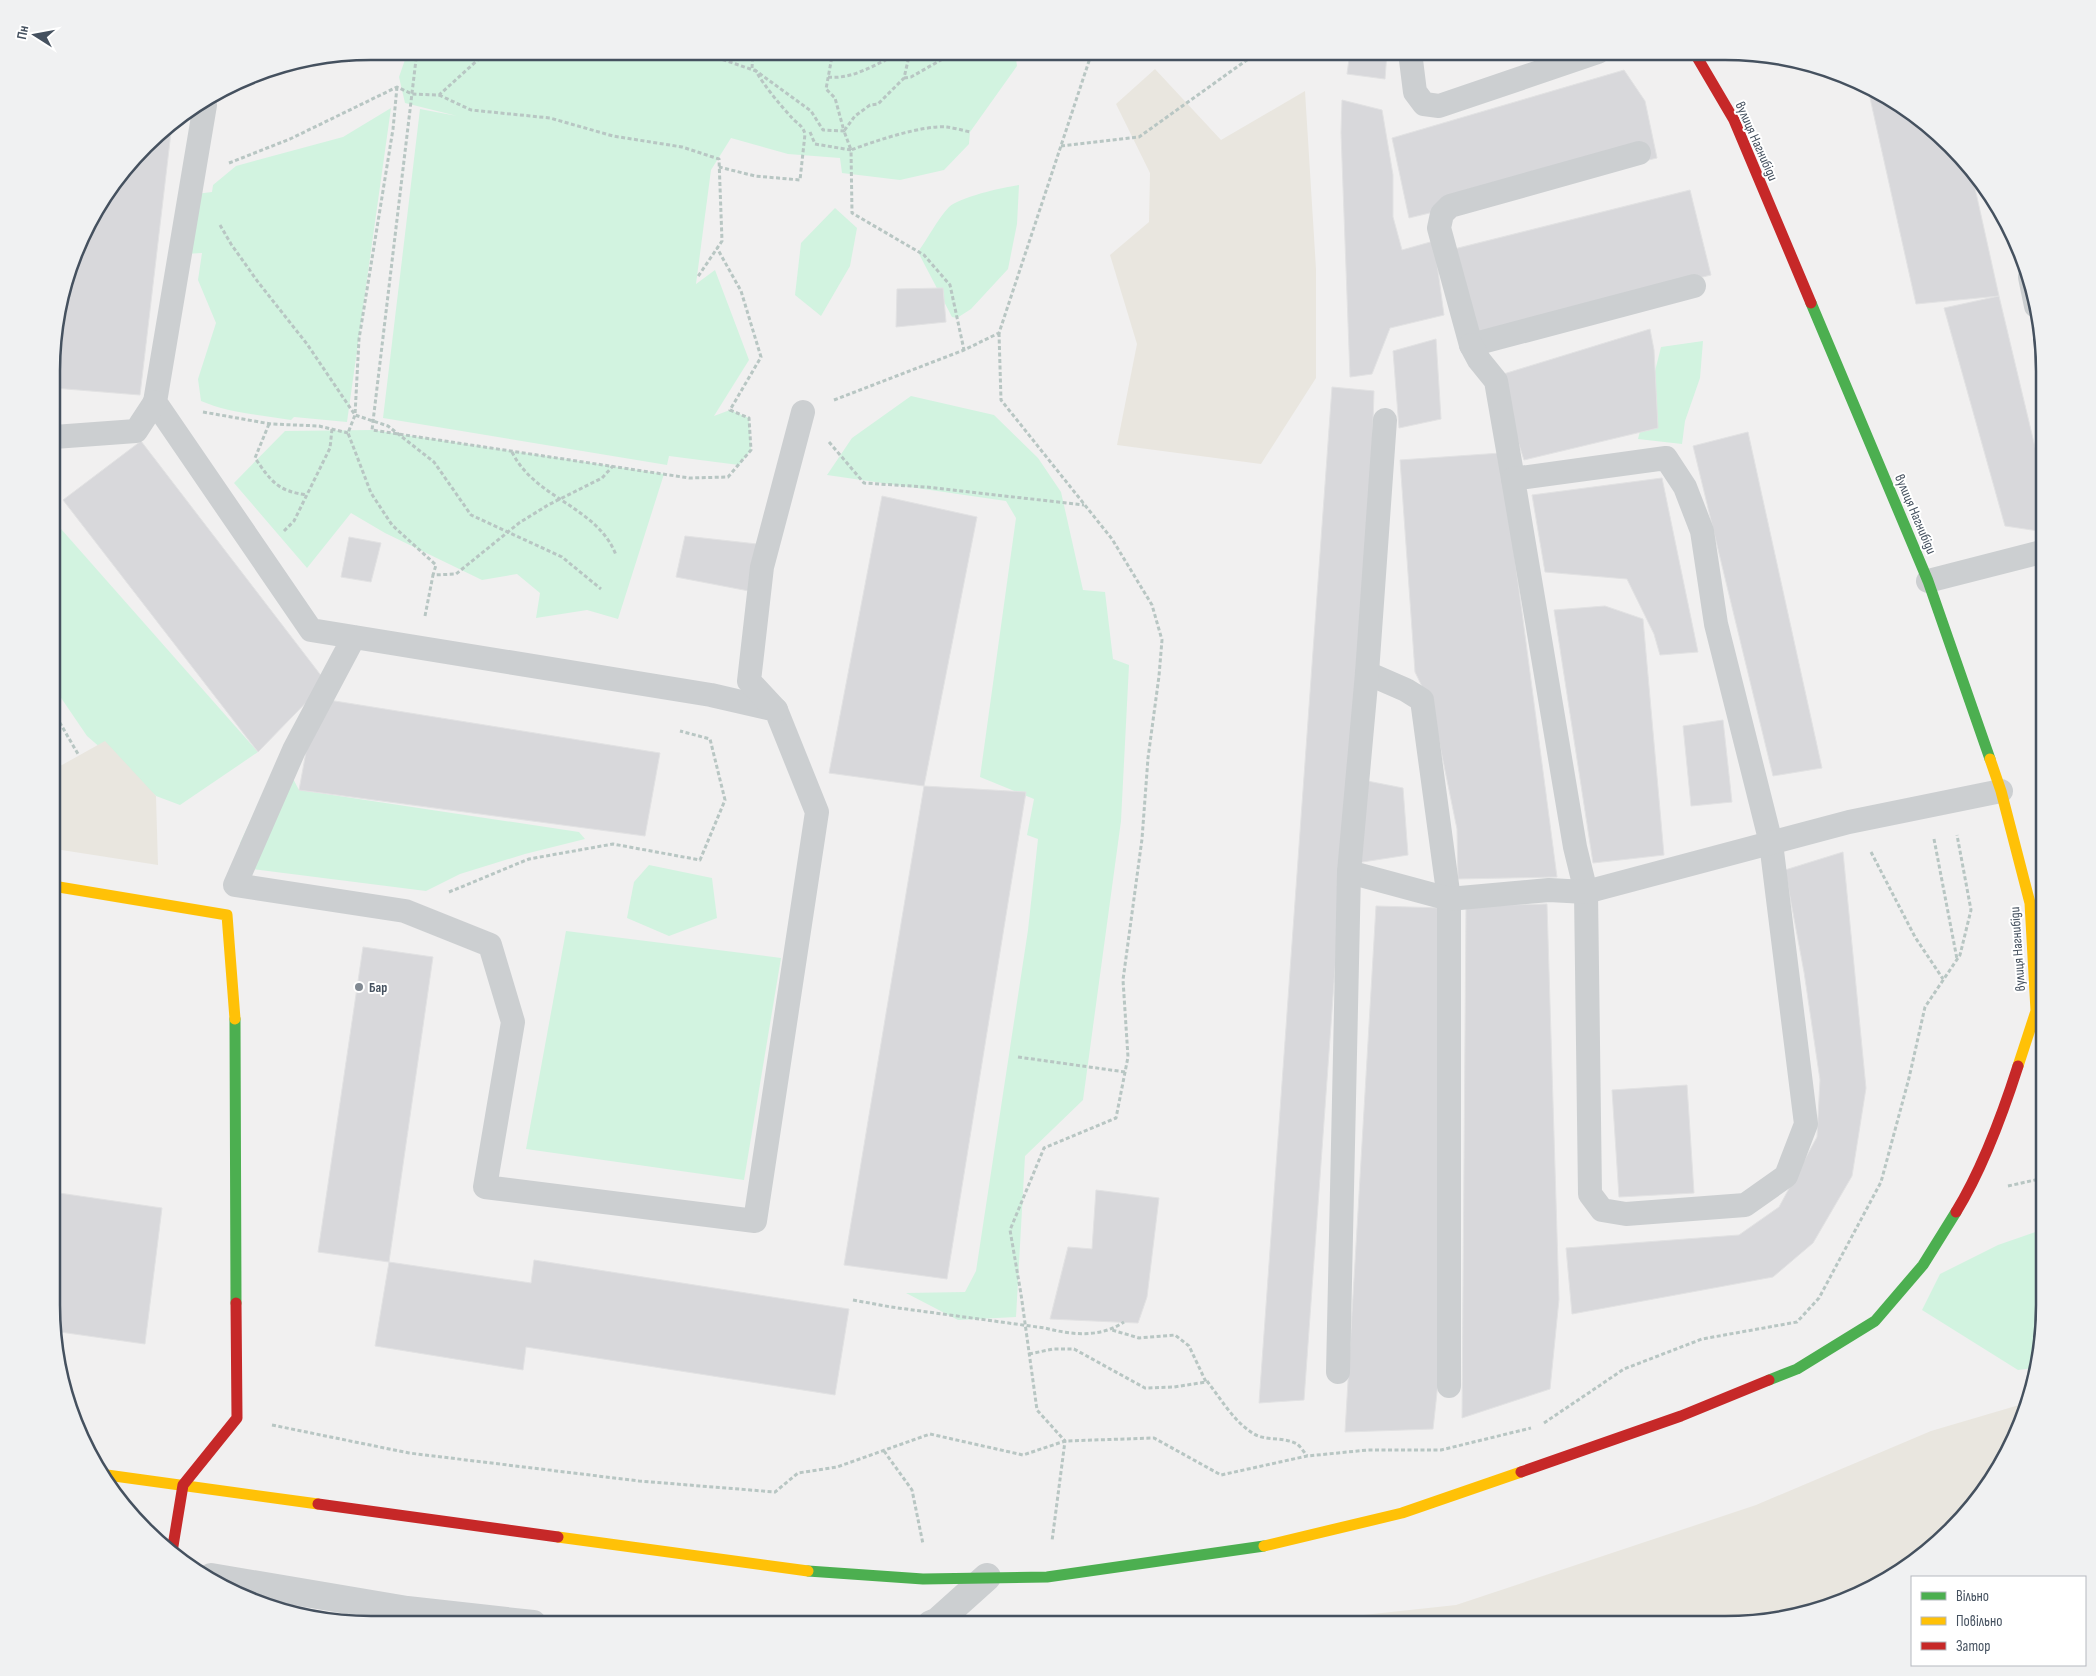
<svg xmlns="http://www.w3.org/2000/svg" width="2096" height="1676" font-family="'Sofia Sans Condensed',sans-serif">
<style>
.green{fill:#d2f3e0}
.sand{fill:#e9e6df}
.building{fill:#d8d8db;stroke:#e2e2e3}
.lines{fill:none;stroke-linecap:round;stroke-linejoin:round}
.path{stroke:#b8c6c3;stroke-width:3;stroke-dasharray:4 2.5;stroke-linecap:butt}
.lane{stroke:#cccfd1;stroke-width:24}
.street{stroke:#cccfd1;stroke-width:28}
.fast{stroke:#4caf50;stroke-width:11}
.slow{stroke:#ffc107;stroke-width:11}
.jam{stroke:#c62828;stroke-width:11}
.poi-dot{fill:#818992;stroke:#fff;stroke-width:2}
.labels{text-anchor:middle;stroke-width:4;stroke-linejoin:round;paint-order:stroke}
.street-label{font-size:14px;fill:#45515f;stroke:#fff}
.poi-label{font-size:14px;font-weight:bold;fill:#45515f;stroke:#fff;text-anchor:start}
.rim{fill:none;stroke:#45515f;stroke-width:2.5}
</style>
<rect width="100%" height="100%" fill="#f1f0f0"/>
<g class="green">
<path d="M408,51L1015,52L1017,66L970,132L969,144L944,170L900,180L842,173L840,158L788,154L731,138L711,170L696,284L715,270L749,360L714,416L730,410L749,418L751,450L739,465L669,456L667,465L383,418L420,109L457,116L405,103L399,77Z"/>
<path d="M391,108L347,422L294,417L291,420C261,415 229,413 201,401L198,379L216,323L198,280L202,253L185,254L196,194L212,192L213,185L236,166L343,137Z"/>
<path d="M1019,185L1017,224L1008,269L971,309L957,318L952,317L918,252C928,238 937,220 949,207C959,197 1004,187 1019,185Z"/>
<path d="M835,208L857,228L850,266L821,316L795,295L801,243Z"/>
<path d="M1703,341L1700,378L1685,421L1682,444L1638,439L1661,347Z"/>
<path d="M911,396L994,415L1038,458L1061,492L1083,590L1105,592L1113,659L1129,665L1121,821L1083,1100L1025,1156L1016,1317L958,1320L906,1293L965,1292L976,1271L1028,930L1038,839L1027,835L1034,799L980,777L1016,518L1006,501L827,475L852,438Z"/>
<path d="M372,430L664,474L618,619L587,610L536,618L540,593L517,574L482,580L385,533L351,513L307,568L234,483L285,431Z"/>
<path d="M54,521L258,752L180,805L156,796L87,736L53,686Z"/>
<path d="M281,756L299,790L579,832L585,839L525,854L460,874L426,891L252,869L240,843Z"/>
<path d="M649,865L712,878L717,918L669,936L627,918L634,882Z"/>
<path d="M566,931L781,958L744,1180L526,1149Z"/>
<path d="M2044,1229V1326L2034,1368L2018,1370L1922,1310L1940,1274L1998,1245Z"/>
</g>
<g class="sand">
<path d="M1155,69L1221,140L1305,91L1316,269V378L1261,464L1117,445L1137,344L1110,255L1149,222L1150,173L1116,104Z"/>
<path d="M105,741L156,796L158,865L55,849L53,844V770Z"/>
<path d="M2026,1403L2020,1428L1965,1516L1919,1559L1848,1600L1725,1625H1271L1456,1605L1756,1505L1931,1431Z"/>
</g>
<g class="building">
<path d="M1350,52H1387L1385,79L1347,74Z"/>
<path d="M1624,70L1645,101L1657,158L1409,218L1392,138Z"/>
<path d="M1868,89L1936,131L1973,179L1999,296L1916,304Z"/>
<path d="M1342,100L1382,110L1393,175V217L1402,250L1434,241L1444,315L1390,328L1372,374L1350,377L1341,133Z"/>
<path d="M172,124L140,395L54,388V329L94,211L160,130Z"/>
<path d="M1690,190L1711,275L1473,334L1450,250Z"/>
<path d="M943,288L946,322L896,327L897,289Z"/>
<path d="M1999,296L2045,489V532L2005,526L1944,308Z"/>
<path d="M1650,329L1654,350L1658,428L1524,460L1497,376Z"/>
<path d="M1436,339L1441,419L1399,428L1393,351Z"/>
<path d="M1332,387L1374,391L1368,583L1335,969L1304,1400L1259,1403Z"/>
<path d="M1748,432L1822,768L1773,776L1693,446Z"/>
<path d="M141,441L326,682L258,752L63,500Z"/>
<path d="M1501,453L1557,877L1458,879L1457,829L1432,707L1415,672L1400,460Z"/>
<path d="M1662,478L1698,652L1660,655L1654,634L1627,579L1545,572L1532,495Z"/>
<path d="M882,496L977,517L924,786L829,773Z"/>
<path d="M685,536L757,544L749,591L676,577Z"/>
<path d="M349,537L381,543L371,582L341,577Z"/>
<path d="M2045,577V596L2040,578Z"/>
<path d="M1605,606L1643,619L1664,855L1593,863L1554,610Z"/>
<path d="M316,698L660,753L645,836L299,790Z"/>
<path d="M1723,720L1732,802L1691,806L1683,726Z"/>
<path d="M1357,779L1403,788L1408,855L1356,863Z"/>
<path d="M924,786L1026,792L947,1279L844,1265Z"/>
<path d="M1843,852L1866,1088L1852,1176L1813,1243L1773,1277L1572,1314L1566,1248L1739,1235L1779,1207L1817,1137L1820,1080L1804,972L1785,870Z"/>
<path d="M1547,904L1559,1299L1550,1389L1462,1418L1466,906Z"/>
<path d="M1376,906L1442,908L1439,1374L1433,1429L1345,1432Z"/>
<path d="M363,947L433,957L389,1262L318,1252Z"/>
<path d="M1687,1085L1694,1193L1619,1197L1612,1090Z"/>
<path d="M1096,1190L1159,1198L1147,1297L1138,1323L1050,1319L1068,1247L1092,1249Z"/>
<path d="M52,1192L162,1208L145,1344L53,1331Z"/>
<path d="M534,1260L849,1309L835,1395L526,1347L523,1370L375,1346L389,1262L531,1283Z"/>
</g>
<g class="lines">
<g class="path">
<path d="M417,51L372,430L689,478L728,477L751,450L749,418L730,410L761,357L741,291L717,248"/>
<path d="M698,51L756,71C764,86 781,106 793,119C798,124 803,126 805,134L800,180L755,176L719,167"/>
<path d="M753,51L752,68L811,111L823,130L844,131L835,98L826,89L833,51"/>
<path d="M910,52L904,78L878,104L870,105L855,116L844,131L851,150C875,141 922,125 947,127C954,128 962,130 970,132"/>
<path d="M828,77C854,80 879,62 902,52"/>
<path d="M904,78L911,77L955,52"/>
<path d="M397,87L393,129L359,339L355,415L348,433L371,493L392,525L436,565L433,575"/>
<path d="M439,95L471,110L550,118L613,136L682,147L719,159L722,241L697,278"/>
<path d="M810,132L815,144L851,150L852,213L924,255L950,285L964,350"/>
<path d="M1061,146L1139,137L1258,52"/>
<path d="M229,163L290,139L397,87L412,94L439,95L481,57L494,51"/>
<path d="M220,225L231,244L258,282L307,344L355,415L388,426L434,462L471,515L562,557L601,589"/>
<path d="M999,333L1001,400L1112,539L1152,605L1162,640L1159,676L1148,758L1142,839L1123,980L1128,1057L1116,1118L1044,1148L1010,1230L1021,1294L1037,1410L1065,1441L1052,1541"/>
<path d="M834,400L964,350L999,333L1092,52"/>
<path d="M203,412L271,424L319,426L348,433"/>
<path d="M269,424L255,458C271,481 277,491 307,495"/>
<path d="M829,442L864,483L926,487L1084,505"/>
<path d="M512,452C535,499 597,506 616,555"/>
<path d="M284,531L294,521L330,448L332,429"/>
<path d="M425,616L433,575L456,574L519,523L548,505L602,478L613,466"/>
<path d="M53,711L78,754"/>
<path d="M1934,839L1957,959"/>
<path d="M1871,852L1915,937L1943,979"/>
<path d="M449,892L529,859L613,844L700,860L725,800L710,739L680,731"/>
<path d="M1018,1057L1125,1072"/>
<path d="M2008,1186L2044,1178"/>
<path d="M853,1300L891,1307L1045,1328C1072,1335 1100,1338 1124,1322"/>
<path d="M1029,1354L1053,1349H1074L1145,1388L1174,1387L1206,1382L1189,1346L1175,1335L1139,1338L1112,1330"/>
<path d="M1207,1381C1220,1398 1233,1420 1251,1432C1264,1442 1282,1436 1297,1444C1300,1446 1304,1452 1307,1456"/>
<path d="M1544,1423L1624,1369L1702,1339L1797,1322L1819,1298L1881,1182L1909,1078L1925,1007L1960,955L1971,910L1957,835"/>
<path d="M272,1425L409,1453L639,1481L775,1492L798,1473L837,1467L930,1434L1023,1455L1065,1441L1154,1438L1221,1475L1307,1456L1368,1450H1441L1531,1428"/>
<path d="M884,1451L912,1490L923,1544"/>
<path d="M1044,1624L1045,1620"/>
</g>
<g class="lane">
<path d="M1410,52L1415,92L1424,104L1439,106L1598,52"/>
<path d="M205,105L155,402L311,630L354,637L711,695L776,710L817,812L755,1221L485,1187L513,1022L490,945L405,911L235,885L294,750L354,637"/>
<path d="M1639,153L1450,206L1442,214L1439,228L1471,345L1694,286"/>
<path d="M2030,277L2036,306"/>
<path d="M1471,345L1479,360L1496,381L1513,479"/>
<path d="M54,437L136,431L155,402"/>
<path d="M1666,458L1685,487L1702,531L1716,624L1771,843L1806,1124L1786,1176L1745,1205L1626,1214L1602,1210L1590,1194L1586,892L1575,847L1513,479Z"/>
<path d="M1928,581L2045,551"/>
<path d="M1367,673L1406,690L1422,700L1449,899V1386"/>
<path d="M776,710L749,681L762,567L803,412"/>
<path d="M1349,872L1449,899L1549,890L1586,892L1849,822L2001,791"/>
<path d="M1338,1372L1349,872L1367,673L1385,420"/>
</g>
<g class="street">
<path d="M211,1577L407,1610L533,1624"/>
<path d="M931,1624L938,1621L987,1577"/>
</g>
<g class="fast">
<path d="M1811,303L1928,581L1990,759"/>
<path d="M235,1019L236,1303"/>
<path d="M1769,1380L1797,1369L1875,1321L1923,1265L1956,1212"/>
<path d="M808,1571L923,1579L1047,1577L1264,1546"/>
</g>
<g class="slow">
<path d="M1990,759L2001,791L2030,903L2036,1011L2018,1066"/>
<path d="M53,886L227,915L235,1019"/>
<path d="M107,1475L318,1504"/>
<path d="M558,1537L808,1571"/>
<path d="M1264,1546L1402,1513L1521,1472"/>
</g>
<g class="jam">
<path d="M1694,52L1734,120L1811,303"/>
<path d="M1956,1212C1983,1168 2002,1116 2018,1066"/>
<path d="M1521,1472L1681,1416L1769,1380"/>
<path d="M318,1504L558,1537"/>
<path d="M172,1552L183,1485L237,1418L236,1303"/>
</g>
</g>
<circle class="poi-dot" cx="359" cy="987" r="5"/>
<g class="labels">
<g class="street-label">
<text transform="translate(1757 141) rotate(66)" y="5">вулиця Нагнибіди</text>
<text transform="translate(1916 514) rotate(67)" y="5">вулиця Нагнибіди</text>
<text transform="translate(2017 949) rotate(-94)" y="5">вулиця Нагнибіди</text>
</g>
<g class="poi-label">
<text x="369" y="992">Бар</text>
</g>
</g>
<path d="M0 0H2096V1676H0ZM371 60H1725A311 311 0 0 1 2036 371V1305A311 311 0 0 1 1725 1616H371A311 311 0 0 1 60 1305V371A311 311 0 0 1 371 60Z" fill="#f0f1f2" fill-rule="evenodd"/>
<path class="rim" d="M371 60H1725A311 311 0 0 1 2036 371V1305A311 311 0 0 1 1725 1616H371A311 311 0 0 1 60 1305V371A311 311 0 0 1 371 60Z"/>
<rect x="1911" y="1576" width="175" height="90" fill="#ffffff" stroke="#b5b9bf"/>
<rect x="1921" y="1592" width="25" height="8" fill="#4caf50" stroke="#b5b9bf"/>
<text x="1956" y="1601" font-size="15" fill="#45515f">Вільно</text>
<rect x="1921" y="1617" width="25" height="8" fill="#ffc107" stroke="#b5b9bf"/>
<text x="1956" y="1626" font-size="15" fill="#45515f">Повільно</text>
<rect x="1921" y="1642" width="25" height="8" fill="#c62828" stroke="#b5b9bf"/>
<text x="1956" y="1651" font-size="15" fill="#45515f">Затор</text>
<g transform="translate(35 35) rotate(281)" stroke="#ffffff" stroke-width="4" paint-order="stroke">
<path d="M0-4L9 19L0 12L-9 19Z" fill="#45515f"/>
<text y="-8" font-size="14" font-weight="bold" text-anchor="middle" fill="#45515f">Пн</text>
</g>
</svg>
